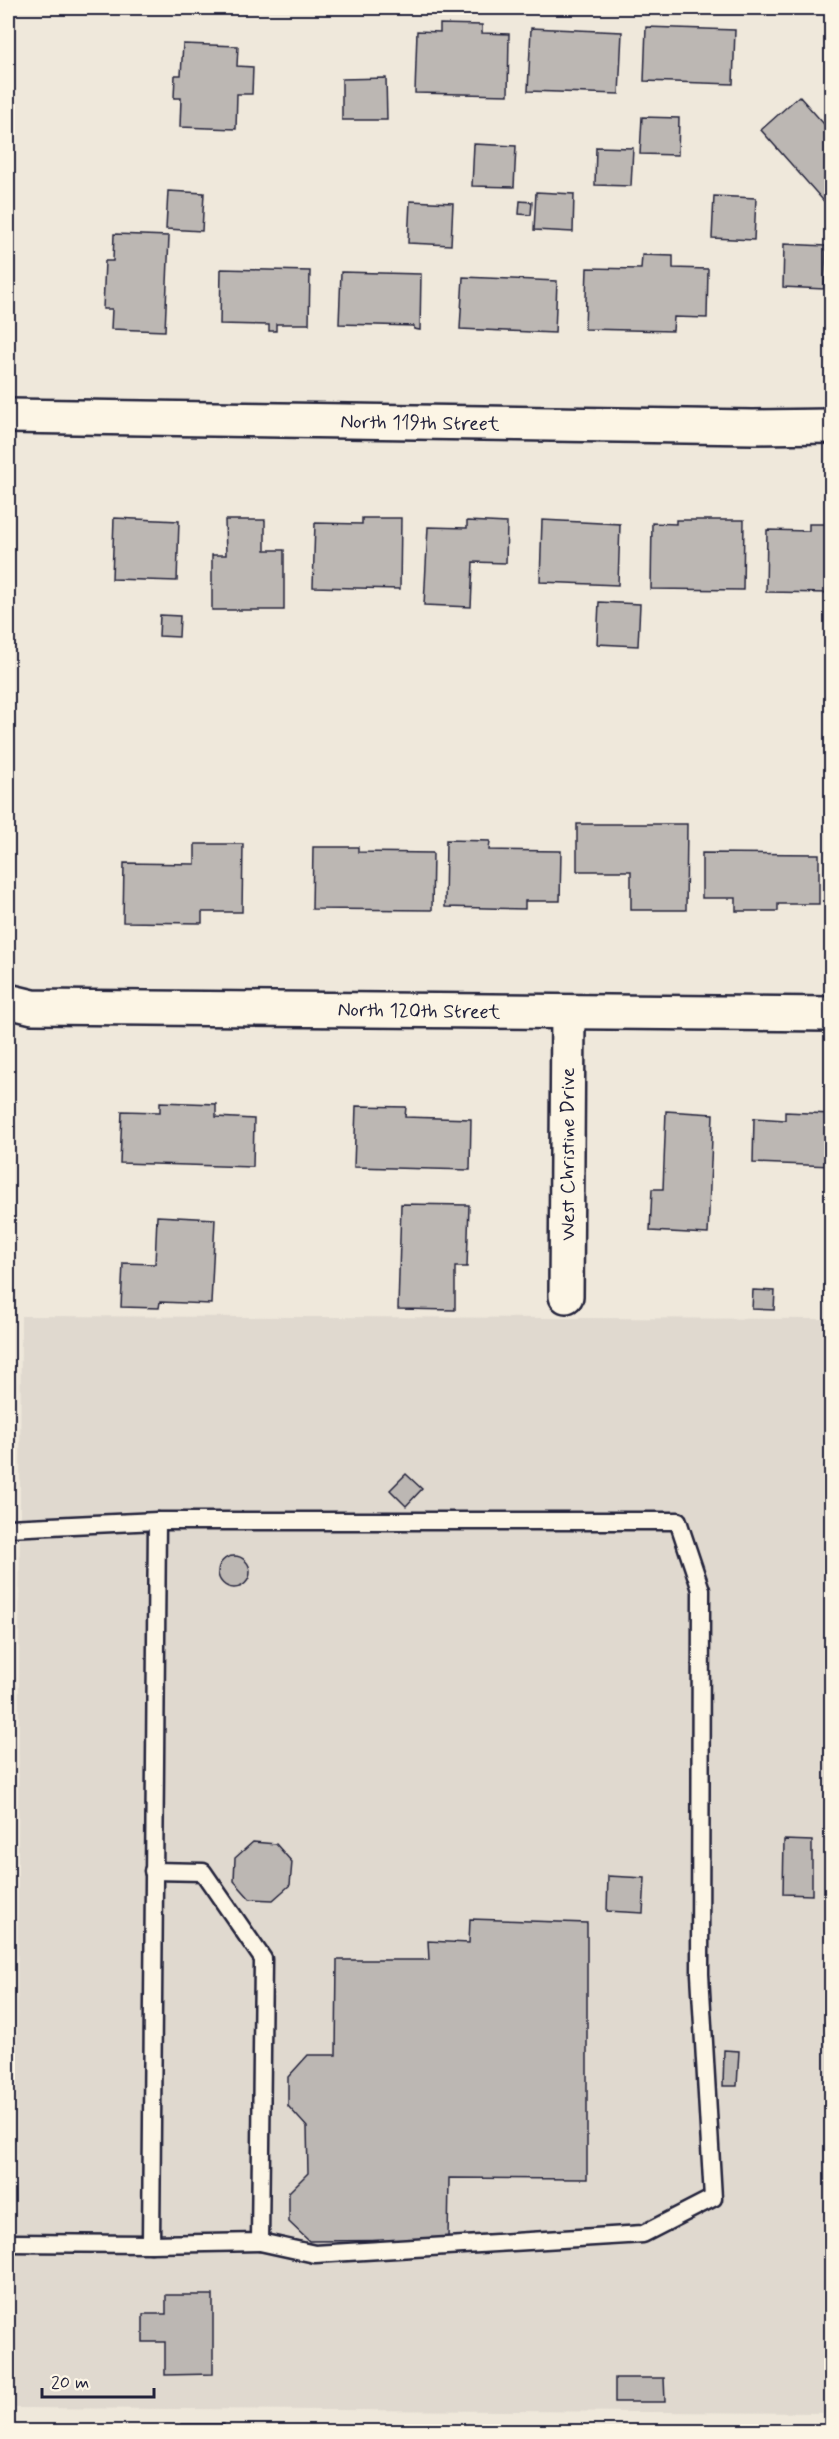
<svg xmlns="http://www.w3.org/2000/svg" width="839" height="2439" font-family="Mynerve,sans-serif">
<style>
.built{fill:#e0d9cf}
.building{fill:#bcb7b3;stroke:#22223b;stroke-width:1.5}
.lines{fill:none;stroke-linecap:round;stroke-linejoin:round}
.service-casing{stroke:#22223b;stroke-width:21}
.minor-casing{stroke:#22223b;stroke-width:38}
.service{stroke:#fcf5e5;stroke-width:16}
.minor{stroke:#fcf5e5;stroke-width:33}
.labels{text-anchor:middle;stroke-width:4.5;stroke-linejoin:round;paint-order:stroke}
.street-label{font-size:20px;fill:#22223b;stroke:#fcf5e5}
</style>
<rect width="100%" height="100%" fill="#efe8db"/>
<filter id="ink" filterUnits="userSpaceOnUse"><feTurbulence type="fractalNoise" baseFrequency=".0167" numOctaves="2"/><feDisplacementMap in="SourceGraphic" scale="12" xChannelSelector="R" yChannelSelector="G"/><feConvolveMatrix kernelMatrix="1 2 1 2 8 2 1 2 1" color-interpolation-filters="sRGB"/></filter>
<g filter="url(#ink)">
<path class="built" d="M21,1316L831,1319V2413L15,2408Z"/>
<g class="building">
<path d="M440,24L482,25V33L509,34L508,95L415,93L417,31L440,32Z"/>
<path d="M646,27L735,30L733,84L644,81Z"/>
<path d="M531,28L622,32L619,94L528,91Z"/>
<path d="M183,44L238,46L237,66L253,67L252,94H237L236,129L180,127L181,98H174L175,75H181Z"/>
<path d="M386,78L387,120H342V79Z"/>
<path d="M799,96L832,133V204L829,207L761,130Z"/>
<path d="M642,117L679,118L678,155L640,154Z"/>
<path d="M474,144L516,146L514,187L472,186Z"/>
<path d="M596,147L633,148L631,186L595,185Z"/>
<path d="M168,191L204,193L202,231L166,229Z"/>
<path d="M536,192L574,194L573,232L534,230Z"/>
<path d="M714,196L756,198L754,240L712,238Z"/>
<path d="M410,201L453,203L451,245L408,243Z"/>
<path d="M520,201L532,202L531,215L519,214Z"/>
<path d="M114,234L169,236L165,331L111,329L112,309H103L105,261H113Z"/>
<path d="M784,244L826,246L824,289L783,287Z"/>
<path d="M642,255L673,256V268L708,269L707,318L674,317L673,331L585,329L587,268L641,269Z"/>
<path d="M221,269L310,271L309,324H276V331H269V325L220,324Z"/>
<path d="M341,272L421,274L420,330L414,329V326L339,324Z"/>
<path d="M463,277L557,281L555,333L460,329Z"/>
<path d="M114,518L179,521L177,581L112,579Z"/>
<path d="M362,518H401L400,589L313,587L315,523L362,524Z"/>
<path d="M225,520H265V550H284V610H212V555H226Z"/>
<path d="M542,520L620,524L618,585L540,582Z"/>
<path d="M676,520H744L743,590L651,589L652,523L676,524Z"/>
<path d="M467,521L507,523L506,563L473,562L471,607L424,605L428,527L467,528Z"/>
<path d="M809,524H832V593L766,592L767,530L809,531Z"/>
<path d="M599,602L640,604L638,646L597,644Z"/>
<path d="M160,615L180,616L179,637L159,636Z"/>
<path d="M577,824H687L686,910H631V871H577Z"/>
<path d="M446,840L490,841L489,850L561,851L560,901H525V909L445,907Z"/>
<path d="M195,844H243L242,912H202V923L123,922L124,863L195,864Z"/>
<path d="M313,847H358V852L433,853L432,910L312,909Z"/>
<path d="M702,853L819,854V904H778V911H736V898H702Z"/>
<path d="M160,1102L216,1104V1117L254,1119L253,1167L120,1163L122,1111L160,1112Z"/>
<path d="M356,1106L406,1107L405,1117L471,1119L470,1170L354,1167Z"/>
<path d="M666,1111L713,1114L708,1234L650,1231L652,1189H663Z"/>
<path d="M785,1112L832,1114V1166L753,1163L754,1118L785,1120Z"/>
<path d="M401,1204L469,1205L467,1267H455V1310L398,1309Z"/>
<path d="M157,1216L215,1219L211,1304L160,1302L159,1308L121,1307L123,1263L155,1264Z"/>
<path d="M753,1290L775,1291L774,1310L752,1309Z"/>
<path d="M406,1474L422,1489L406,1506L390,1490Z"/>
<circle cx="234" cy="1572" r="16"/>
<path d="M784,1840L812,1841V1895L783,1894Z"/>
<path d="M253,1842L276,1844L292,1862L290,1885L273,1900L250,1899L234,1881L235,1858Z"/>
<path d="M608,1876L645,1878L643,1913L607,1911Z"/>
<path d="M470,1919L587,1923V2179L449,2178L448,2240L309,2241L289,2222V2192L308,2173L307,2127L288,2106V2077L308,2055H336L337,1960H429L428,1941L469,1943Z"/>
<path d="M724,2050L739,2051L737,2086H723Z"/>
<path d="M166,2295H213V2374L165,2375V2342H143V2314H166Z"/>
<path d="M615,2378H664L665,2402H615Z"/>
<path d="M181,2424H223L224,2432H181Z"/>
</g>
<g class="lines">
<defs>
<g id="service">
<path d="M157,1521H678L701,1590L700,1974L713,2198L643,2234L315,2254L260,2242"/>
<path d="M8,1528L157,1521L151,2244L8,2243"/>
<path d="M151,2244L260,2242L263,1959L203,1872L153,1871"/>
</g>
<g id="minor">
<path d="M8,416L753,427L832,426"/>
<path d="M8,1001L33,1007L832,1014"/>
<path d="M566,1296L568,1012"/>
</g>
</defs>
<use href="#service" class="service-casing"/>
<use href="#minor" class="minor-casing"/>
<use href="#service" class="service"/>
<use href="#minor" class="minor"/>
</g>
</g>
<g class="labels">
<g class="street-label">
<text transform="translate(420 422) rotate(1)" y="7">North 119th Street</text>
<text transform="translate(419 1010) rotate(1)" y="7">North 120th Street</text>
<text transform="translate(567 1154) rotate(-90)" y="7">West Christine Drive</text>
</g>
</g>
<rect width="839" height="2439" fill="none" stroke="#fcf5e5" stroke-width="30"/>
<rect x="15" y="15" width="809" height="2409" fill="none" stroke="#22223b" stroke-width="2" filter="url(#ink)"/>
<path d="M42 2388v9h112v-9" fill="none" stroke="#22223b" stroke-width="3"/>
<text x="51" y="2388" font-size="18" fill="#22223b" stroke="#fcf5e5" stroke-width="4.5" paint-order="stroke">20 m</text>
</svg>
